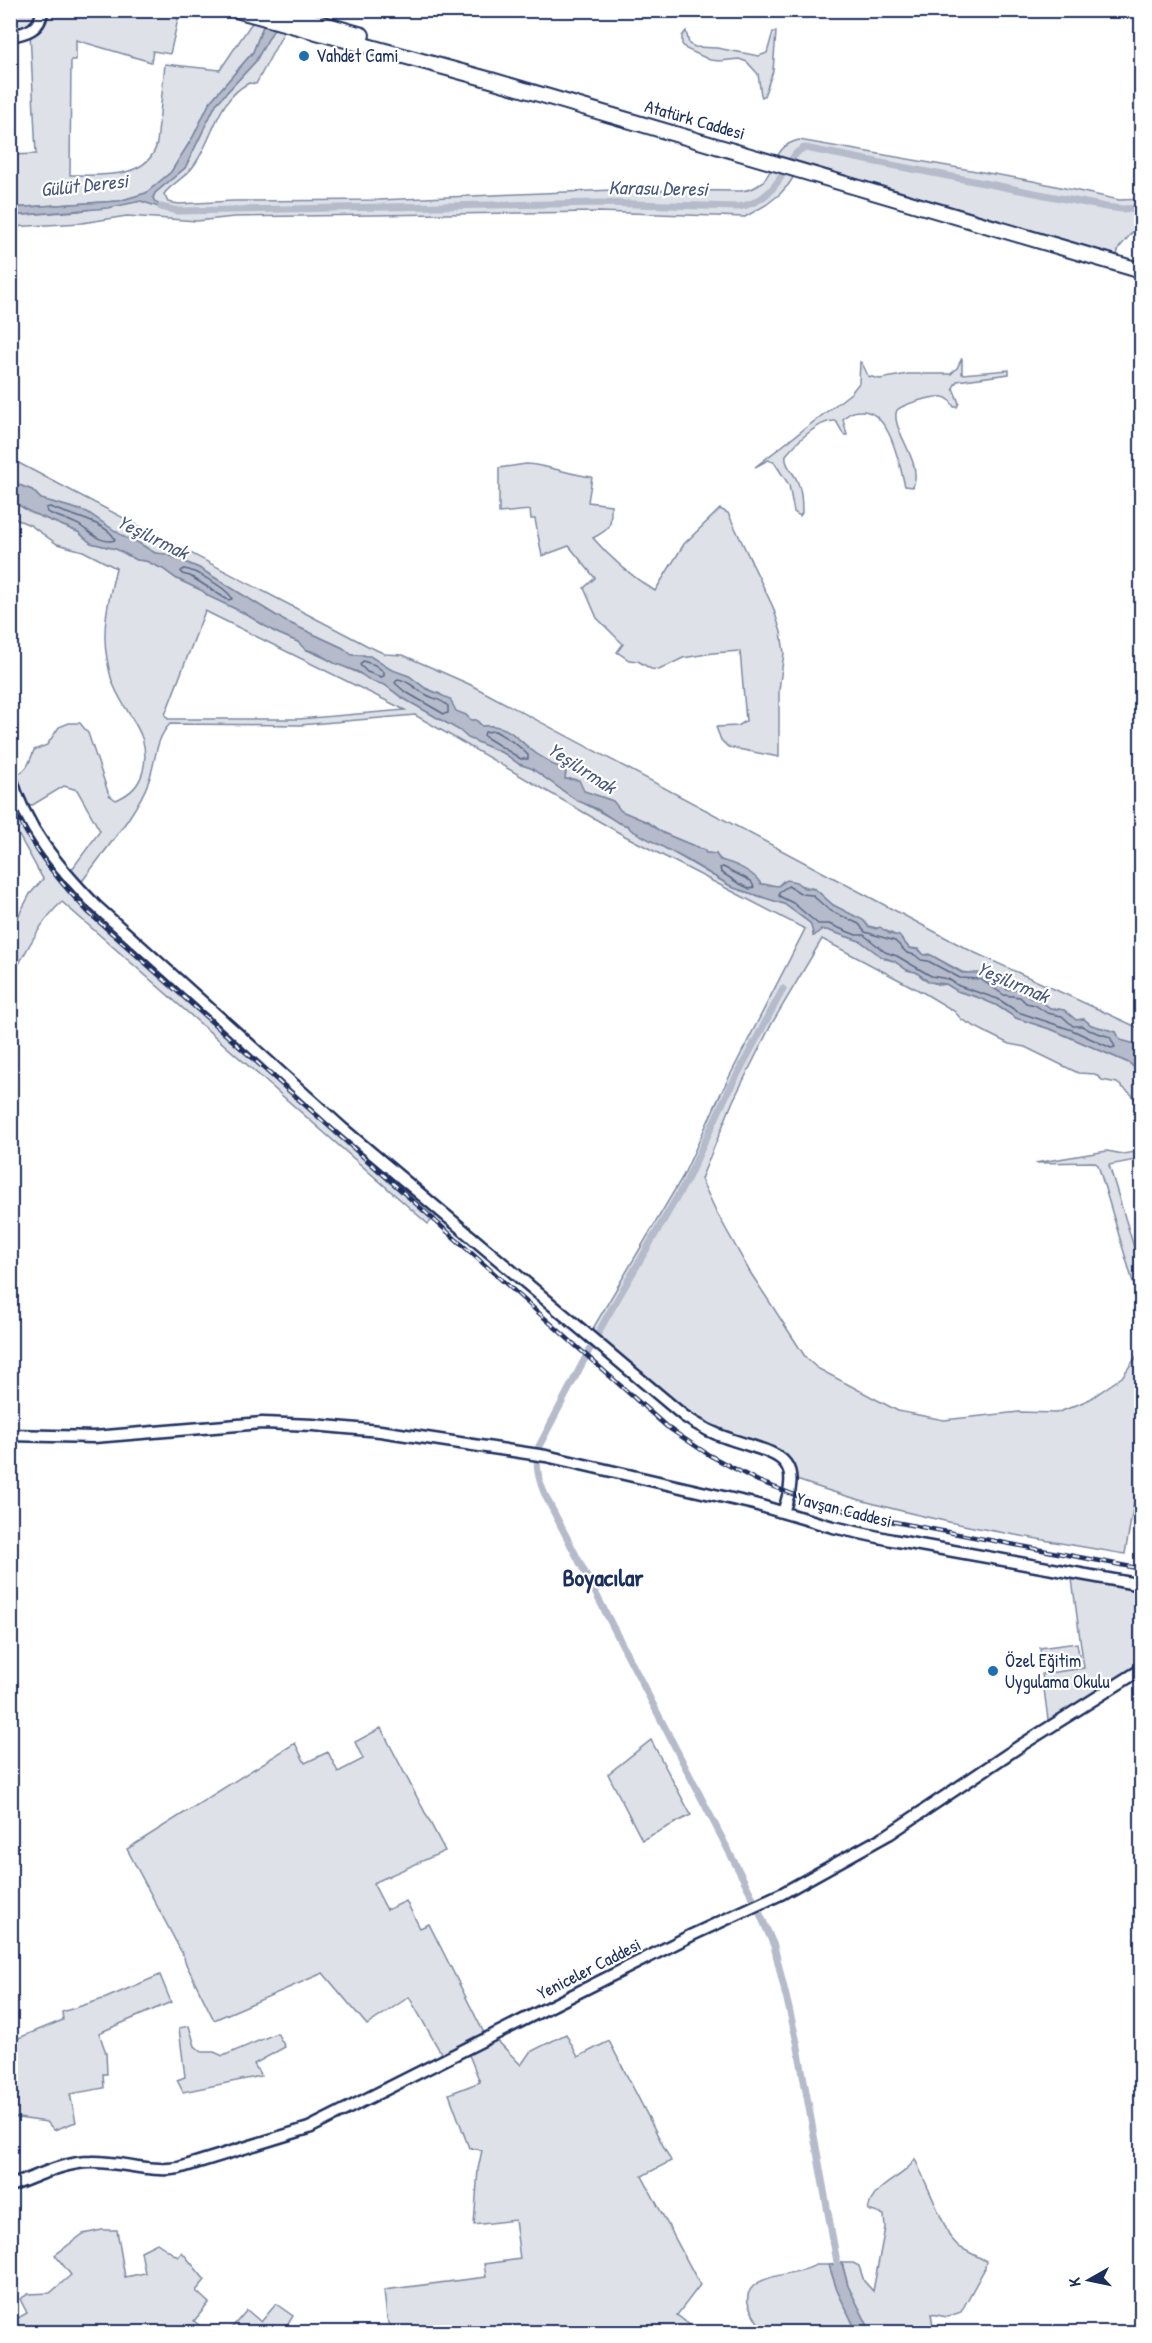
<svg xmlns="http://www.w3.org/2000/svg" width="1152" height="2343" font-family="'Patrick Hand',sans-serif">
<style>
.green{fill:#dee1e7;stroke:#7c88a2;stroke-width:1.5;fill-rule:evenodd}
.water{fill:#b5bbca;stroke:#77839f;stroke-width:1.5}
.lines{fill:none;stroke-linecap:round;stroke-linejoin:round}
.shore{stroke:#596789;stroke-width:1.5}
.canal{stroke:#b5bbca;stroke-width:7}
.secondary-casing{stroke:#1b2f5e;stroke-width:15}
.highway-casing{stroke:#1b2f5e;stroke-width:18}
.secondary{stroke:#fff;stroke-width:10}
.highway{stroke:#fff;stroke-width:14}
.rail-casing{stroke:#1b2f5e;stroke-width:4.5}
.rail{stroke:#fff;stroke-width:2;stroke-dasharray:7;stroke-linecap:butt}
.poi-dot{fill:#1f6fb2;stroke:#fff;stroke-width:2}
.labels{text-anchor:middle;stroke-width:4.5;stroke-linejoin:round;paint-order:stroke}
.poi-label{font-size:18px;fill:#1b2f5e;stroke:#fff;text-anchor:start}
.street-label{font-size:18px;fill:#1b2f5e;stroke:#fff}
.water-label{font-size:20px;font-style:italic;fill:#49597e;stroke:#fff}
.district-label{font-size:24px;font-weight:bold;fill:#1b2f5e;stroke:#fff}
</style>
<rect width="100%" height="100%" fill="#fff"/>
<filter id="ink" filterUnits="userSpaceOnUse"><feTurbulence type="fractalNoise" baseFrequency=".0167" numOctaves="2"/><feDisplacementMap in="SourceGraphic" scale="12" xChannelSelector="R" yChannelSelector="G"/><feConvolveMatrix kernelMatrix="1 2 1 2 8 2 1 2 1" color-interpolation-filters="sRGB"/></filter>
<g filter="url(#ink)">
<g class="green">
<path d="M11,11H180L170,54L153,51L151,62L76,40V60H71L70,175C99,175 149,180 157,143L165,64L220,70L253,21L264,24L253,52L210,102L193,137L171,172L146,193L119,201L11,208V155L36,154L30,32L11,36Z"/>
<path d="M275,27L285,30L256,84L249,83C217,99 214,137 195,164C187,177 173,182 164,194L168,202L179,204L233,201L379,200L613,190L741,191C781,187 765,147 799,140L1033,181L1119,200L1142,199L1141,222L1119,248L1117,255L802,163L789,184L780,194L766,205L745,217L599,212L234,217L197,221L127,216L82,223L11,227L10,216L79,211L141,201L164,208L155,202L153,198L155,193L185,168L216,104L255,62Z"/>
<path d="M686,31L689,44L695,47L717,48L759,56L767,53L773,32H776L773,71L764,96L762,97L761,95L758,74L747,62L739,59L720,61L710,60L686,49L682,44V36Z"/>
<path d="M962,358V374L1009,370V374L957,381L953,388L959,403L957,407H954C951,402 949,398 943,397C934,395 904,404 897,410C889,428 924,461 913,487L905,486C899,464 890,409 860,411C852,411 848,414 843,419L847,435H844L836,421C819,419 796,443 786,455C784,466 795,473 798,483C802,492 802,503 802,513L800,516L794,512L789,485L774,462L768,460L755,467L851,393L859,383L860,362L862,363L868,376L880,379L908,374H951L957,368Z"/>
<path d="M11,459L368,646L385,654L403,655L469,684L971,951L1141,1029V1046L1120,1040L1116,1032L1091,1025L1084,1019L1076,1020L1064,1010L1050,1008L1037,998L1030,999C1024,991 1016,987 1007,990L1003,985L996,984L973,974L962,972L929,954L924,955L919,949L909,948C900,934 883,929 868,926L864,921L833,905L815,889L783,881L778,886L761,884C751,869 723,867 716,854L706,853L704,850L663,833L647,822L621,811L610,800L584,791L574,779H565L566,770C562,767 558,767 553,765C547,762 539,756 534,752C514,737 509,724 482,726L476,720H471L456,712L440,694L425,688L409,676L395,672L364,655H352L343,648L285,621L199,568L171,556L155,553L137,542L126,539L87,512L41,499L32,490L11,482Z"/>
<path d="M526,464C549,465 569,475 592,477L588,502L611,505C611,527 612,528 593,538C611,559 631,576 655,591L684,544L720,509L728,513L773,607L781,632L784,653L779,690V757L728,747L721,740L716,727L738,726L746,721L740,651L713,653L683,658L659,670L651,669L638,661L629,660L617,652L623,644L597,618L584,588L595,578L569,546L542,556L535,519H531L530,510L499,513V468Z"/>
<path d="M11,500L30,512L78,532L91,543L116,549L137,560L146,561L163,569L177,579L203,591L208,596L242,612L275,632L298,642L305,649L385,685L401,697L459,730L468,737L505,754L519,764L531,768L571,796L622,824L628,826L734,888L784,904L810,923L813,928V936L821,930H827L860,941L886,959L894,961L907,970L916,972L923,978L939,985L946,984L960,992L977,997L996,1005L1016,1018L1053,1030L1129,1063C1144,1075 1141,1089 1141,1107L1131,1094L1117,1083L1102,1080L1095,1074L1078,1073L1025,1047L1009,1044L995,1037L962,1020L954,1011L924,993L822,939L771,1025L733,1101L701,1179L717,1213L750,1272L806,1358L817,1368L898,1411L944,1420L1019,1412L1056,1413L1067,1409L1090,1399L1122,1377L1141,1350V1463L1125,1554C1012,1535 900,1517 791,1478L786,1465L708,1430L589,1335L683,1176L720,1095L805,929L623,835L415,715L300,725L170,724C155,739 156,761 149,780C138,813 99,857 78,887L440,1212L428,1224L62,902C39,922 27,952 11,977V930L30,894L43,879L11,821L10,774L12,776C27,772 29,764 34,750L47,745L59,727L69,723H80L88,733L109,795L116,800C130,794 139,786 143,771C152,733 127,718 114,686C110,678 109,668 107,659C101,629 109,598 116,568L83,551L57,544L30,525L11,517ZM205,611L405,710L299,719H168L165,715ZM64,786L77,790L100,831L67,876L24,810Z"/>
<path d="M1107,1151L1123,1154L1141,1151V1159L1109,1165L1141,1270V1309L1098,1165L1094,1162L1035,1163Z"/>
<path d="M1071,1572L1141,1585V1669L1049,1727L1042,1674L1084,1668Z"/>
<path d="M1077,1643L1080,1661L1042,1666L1040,1648Z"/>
<path d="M381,1728L445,1851L373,1883L387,1910L406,1901L420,1928L429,1924L487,2039L493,2036L521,2065L530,2052L566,2034L578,2057L609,2041L671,2161L642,2176L700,2285L677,2315L699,2332H394L387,2319L384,2290L486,2277L484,2264L520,2259L515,2220L474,2225L478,2169L482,2150L469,2148L449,2094L480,2082L467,2050L445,2060L409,1997L367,2025L323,1973L214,2020L185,1962L184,1957L127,1849L295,1743L305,1763L328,1752L338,1772L363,1759L355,1742Z"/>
<path d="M651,1740L691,1815L642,1840L608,1774Z"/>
<path d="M160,1975L171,2002L99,2033L106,2053L107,2074H103L104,2088L70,2094L76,2122L54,2130L47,2122L11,2117V2041L63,2020L62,2012L106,1998Z"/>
<path d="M189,2026L195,2046L202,2052H214L223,2056L277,2033L285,2047L254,2064L261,2076L183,2092L177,2080L185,2077L179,2028Z"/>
<path d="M915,2159L950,2237L959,2247L986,2261L985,2268L961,2312L947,2317L931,2314L934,2332H871L848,2286L842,2263H853L859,2266L864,2281L873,2291L885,2228L884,2215L868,2210C873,2183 903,2180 915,2159Z"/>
<path d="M102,2230H117L125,2277L145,2273L141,2251L157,2243L178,2257L182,2252L205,2280L196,2291L209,2303L194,2321L208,2332H11V2322L27,2313L20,2299L28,2294L50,2293L71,2275L55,2255L83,2234Z"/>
<path d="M815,2265H829L837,2290L857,2332H764C759,2324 751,2313 748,2303C742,2272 801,2276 815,2265Z"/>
<path d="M276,2304L293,2316L285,2329L289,2332H228L247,2310L261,2322Z"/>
</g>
<g class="water">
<path d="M264,24L275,27L255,62L216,104L185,168L155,193L153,198L155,202L167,210L141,201L108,208L11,216V208L119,201L146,193L171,172L193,137L210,102L253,52Z"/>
<path d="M11,482L32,490L41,499L87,512L126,538L137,542L155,553L166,554L199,568L285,621L343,648L352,655L370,656L390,669L409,676L425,688L450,699L456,711L466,715L471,720H476L482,726C510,724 514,737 534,752C539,756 545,758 550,763C555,767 561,766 566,770L565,779L579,780L584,791L613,801L621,811L647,822L663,833L704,850L706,853L716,854L720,860C734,863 754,872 761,884L778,886L787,880L796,882L804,888L815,889L833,905L863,920L868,926L876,929L880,927L890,934L899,936L909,948L919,950L924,955H931L962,973H982L996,984H1002L1007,990C1016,987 1023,991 1030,998H1037L1050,1008L1064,1010L1076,1020L1084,1019L1091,1025L1116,1032L1120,1040L1140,1045L1141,1079L1135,1068L1129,1063L1053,1030L1016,1018L996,1005L977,997L957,991L946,984L929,982L916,972L907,970L894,961L882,957L860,941L827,930H821L814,936L810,923L784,904L734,888L687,860L631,830L628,826L617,822L597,809L576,800L531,768L519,764L505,754L468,738L459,730L401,697L385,685L371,681L358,672L334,663L317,653L305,649L298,642L275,632L242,612L208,596L203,591L177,579L163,569L146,561L137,560L116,549L91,543L78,532L30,512L11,500Z"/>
<path d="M842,2263L848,2286L871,2332H857L837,2290L829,2265Z"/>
</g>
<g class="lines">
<g class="shore">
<path d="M50,507C65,514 110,523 115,540C102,544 92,534 82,527C74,521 57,517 47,512L46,508Z"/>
<path d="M184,569C194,570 229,589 232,599L228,600L190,576L182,574L181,571Z"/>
<path d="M363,661L375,665L384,672V676L381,677L367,672L360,665Z"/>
<path d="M398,679C410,681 415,689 425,694C433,699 441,699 448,706V713L444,714L404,691L395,683Z"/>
<path d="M495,731C508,739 517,743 528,755V759H521L484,736L485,732Z"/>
<path d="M723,867L751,881L754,887L750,889L738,883L721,872L720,868Z"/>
<path d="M788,886L802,894L812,895L829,910L859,924L865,932L895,941L907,953L915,955L921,960L928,961L960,978L980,979L1004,995L1020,997L1026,1003L1035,1005L1047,1013L1062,1016L1073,1026H1082L1089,1030L1110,1037L1115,1047L1111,1048L1072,1030L1018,1012L998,999L959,986L948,979L931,976L897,956L885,952L864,935H856L829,924H818L793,903L779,896V892Z"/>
</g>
<g class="canal">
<path d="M161,207L178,211L601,203L737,207C784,201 786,151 805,148L1106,207L1122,209L1142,208"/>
<path d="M783,989L725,1098L687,1180L604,1322L539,1446C535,1466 538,1479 546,1497L754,1900L774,1946L797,2042L839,2273"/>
</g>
<defs>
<g id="secondary">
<path d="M10,36C27,33 41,29 42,10"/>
<path d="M10,774C25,828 58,867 96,906L342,1128L684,1416C699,1426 713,1434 730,1439C776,1455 805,1454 783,1512"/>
<path d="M10,1435L94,1437L262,1423L313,1425L380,1431L546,1456L754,1504L833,1527L892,1540L1142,1585"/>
<path d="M10,2186C36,2177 63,2162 91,2162C121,2161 150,2173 179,2168L309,2128L692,1935L781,1894L889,1834L1023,1744L1142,1669"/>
</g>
<g id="highway">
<path d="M236,10L491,80L1142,271"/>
<path d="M275,10L362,35"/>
</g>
</defs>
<use href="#secondary" class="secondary-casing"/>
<use href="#highway" class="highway-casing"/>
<use href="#secondary" class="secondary"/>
<use href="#highway" class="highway"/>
<defs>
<path id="rail" d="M10,798C27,843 56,878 88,912L667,1427L709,1455L758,1481L816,1503L874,1518L1142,1569"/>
</defs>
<use href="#rail" class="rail-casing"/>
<use href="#rail" class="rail"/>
</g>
</g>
<g class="poi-dot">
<circle cx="304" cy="56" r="6"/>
<circle cx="993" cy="1671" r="6"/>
</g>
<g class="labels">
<g class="poi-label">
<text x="316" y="62">Vahdet Cami</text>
<text x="1005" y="1667">Özel Eğitim<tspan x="1005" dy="21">Uygulama Okulu</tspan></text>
</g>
<g class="street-label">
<text transform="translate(695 120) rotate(16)" y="6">Atatürk Caddesi</text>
<text transform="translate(844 1510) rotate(14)" y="6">Yavşan Caddesi</text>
<text transform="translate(589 1969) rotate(-27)" y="6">Yeniceler Caddesi</text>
</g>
<g class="water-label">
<text transform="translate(84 185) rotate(-6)" y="7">Gülüt Deresi</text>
<text transform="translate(658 188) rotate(1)" y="7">Karasu Deresi</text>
<text transform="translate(153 537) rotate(26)" y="7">Yeşilırmak</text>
<text transform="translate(582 768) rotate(33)" y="7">Yeşilırmak</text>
<text transform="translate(1013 982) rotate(23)" y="7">Yeşilırmak</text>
</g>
<g class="district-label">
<text x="603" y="1586">Boyacılar</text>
</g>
</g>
<rect width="1152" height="2343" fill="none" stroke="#fff" stroke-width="36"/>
<rect x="18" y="18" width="1116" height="2307" fill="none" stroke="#1b2f5e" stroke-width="2" filter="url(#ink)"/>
<g transform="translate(1089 2280) rotate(261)" stroke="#ffffff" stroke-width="4.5" paint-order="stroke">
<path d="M0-4.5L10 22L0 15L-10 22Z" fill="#1b2f5e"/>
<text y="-9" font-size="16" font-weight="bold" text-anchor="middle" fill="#1b2f5e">K</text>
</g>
</svg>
